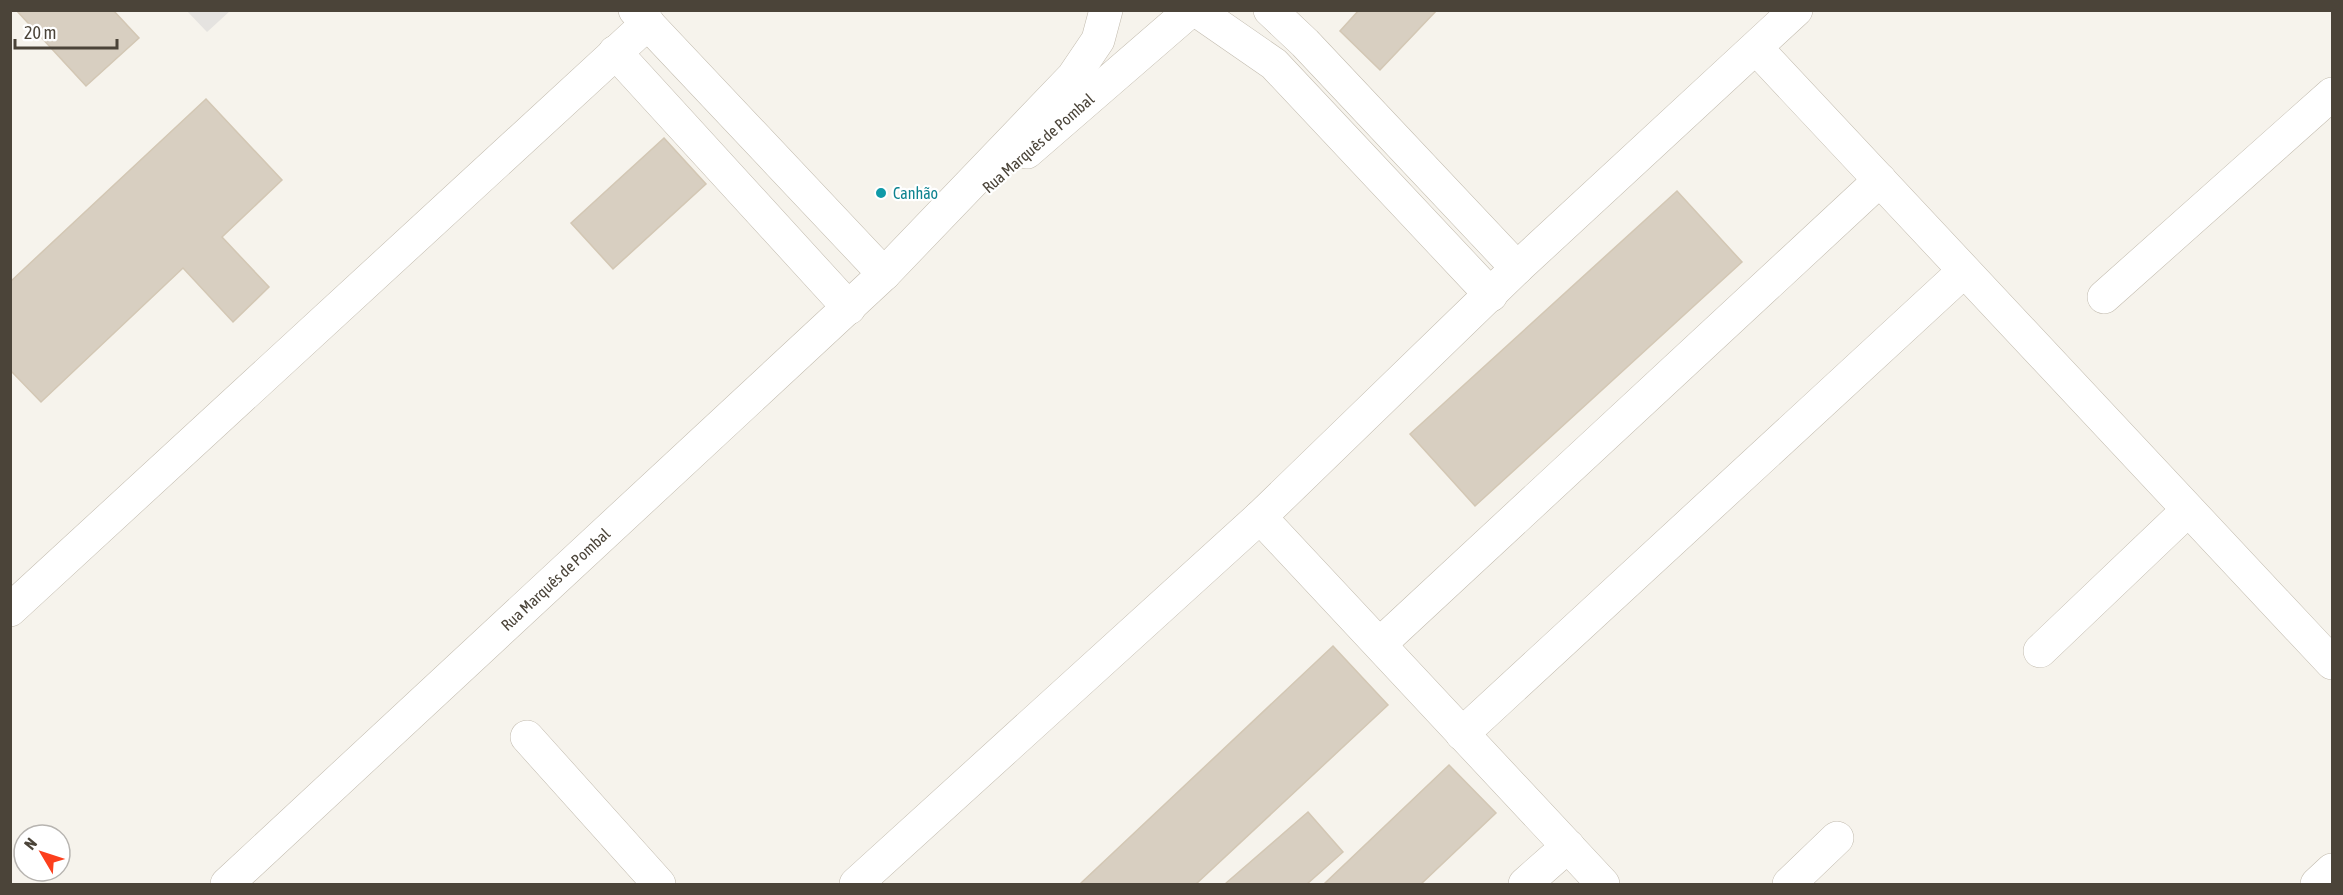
<svg xmlns="http://www.w3.org/2000/svg" width="2343" height="895" font-family="'Asap Condensed',sans-serif">
<style>
.parking{fill:#e5e3e0}
.building{fill:#d8cfc1;stroke:#d3c7b4;stroke-width:1.5}
.lines{fill:none;stroke-linecap:round;stroke-linejoin:round}
.minor-casing{stroke:#c2bbae;stroke-width:34}
.minor{stroke:#fff;stroke-width:33}
.culture-dot{fill:#0f9aa8;stroke:#fff;stroke-width:2}
.labels{text-anchor:middle;stroke-width:4.5;stroke-linejoin:round;paint-order:stroke}
.street-label{font-size:16px;fill:#4b4439;stroke:#fff}
.culture-label{font-size:16px;fill:#0d838f;stroke:#fff;text-anchor:start}
</style>
<rect width="100%" height="100%" fill="#f6f3ec"/>
<path class="parking" d="M187,11H230L207,32Z"/>
<g class="building">
<path d="M16,10H113L139,38L86,86Z"/>
<path d="M1359,10H1437L1380,70L1340,31Z"/>
<path d="M206,99L282,180L222,237L269,287L233,322L183,268L41,402L10,370V282Z"/>
<path d="M664,138L706,184L613,269L571,223Z"/>
<path d="M1677,191L1742,262L1475,506L1410,434Z"/>
<path d="M1333,646L1388,705L1196,884H1080Z"/>
<path d="M1449,765L1496,813L1421,884H1324Z"/>
<path d="M1308,812L1343,852L1307,884H1225Z"/>
</g>
<g class="lines">
<defs>
<g id="minor">
<path d="M635,10L884,274"/>
<path d="M1196,10L1274,64L1491,295"/>
<path d="M1270,10L1305,43L1517,268"/>
<path d="M1756,48L2332,663"/>
<path d="M615,52L849,308"/>
<path d="M1027,152L1191,10"/>
<path d="M2104,297L2332,94"/>
<path d="M1260,517L1603,884"/>
<path d="M10,610L648,23"/>
<path d="M1380,644L1880,180"/>
<path d="M2040,651L2188,510"/>
<path d="M1462,734L1964,271"/>
<path d="M527,737L659,884"/>
<path id="s1" d="M227,884L884,274L1073,77L1098,40L1106,10"/>
<path d="M856,884L1260,517L1517,268L1796,10"/>
<path d="M1525,884L1568,846"/>
<path d="M1789,884L1837,838"/>
<path d="M2317,884L2332,870"/>
</g>
</defs>
<use href="#minor" class="minor-casing"/>
<use href="#minor" class="minor"/>
</g>
<circle class="culture-dot" cx="881" cy="193" r="6"/>
<g class="labels">
<g class="street-label">
<text transform="translate(1038 143) rotate(-41)" y="6">Rua Marquês de Pombal</text>
<text dy="6" stroke="none"><textPath href="#s1" startOffset="448">Rua Marquês de Pombal</textPath></text>
</g>
<g class="culture-label">
<text x="893" y="199">Canhão</text>
</g>
</g>
<rect width="2343" height="895" fill="none" stroke="#4b4439" stroke-width="24"/>
<g transform="translate(42 853) rotate(309)"><circle r="28" fill="#ffffff" stroke="#b7b4b0" stroke-width="1.5"/>
<path d="M0-4.5L10 22L0 15L-10 22Z" fill="#fc3f1d"/>
<text y="-9" font-size="16" font-weight="bold" text-anchor="middle" fill="#4b4439">N</text>
</g>
<path d="M15 39v9h102v-9" fill="none" stroke="#4b4439" stroke-width="3"/>
<text x="24" y="39" font-size="18" fill="#4b4439" stroke="#ffffff" stroke-width="4.5" paint-order="stroke">20 m</text>
</svg>
